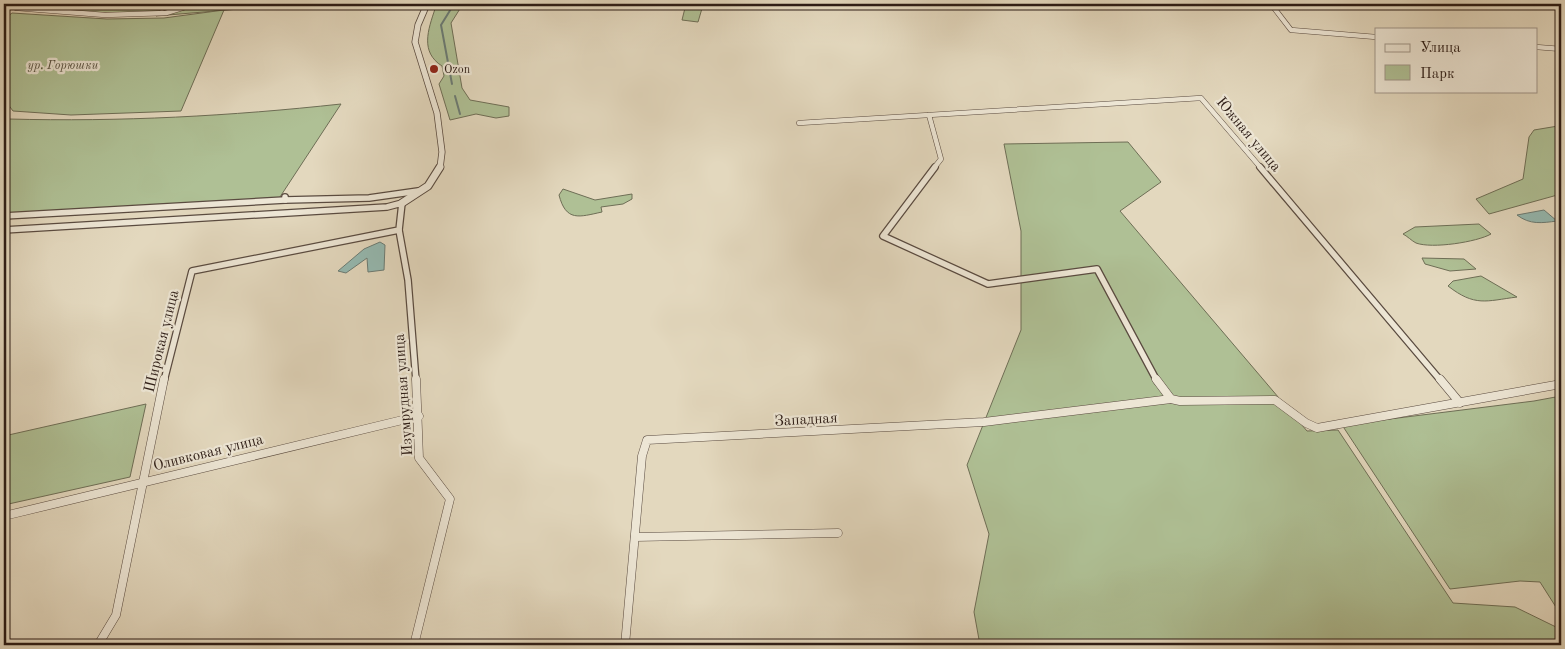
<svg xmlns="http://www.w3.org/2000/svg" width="1565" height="649" font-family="'Old Standard TT',serif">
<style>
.green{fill:#afc095;stroke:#6e6e56}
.water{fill:#95bab2;stroke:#6b7b74}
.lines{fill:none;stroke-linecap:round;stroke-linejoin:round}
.stream{stroke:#6b7b74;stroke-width:2}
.minor-far2-casing{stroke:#5a4b40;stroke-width:5.5}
.minor-far1-casing{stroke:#5a4b40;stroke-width:8}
.minor-casing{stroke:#5a4b40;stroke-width:9}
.tertiary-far1-casing{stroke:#5a4b40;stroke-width:7}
.tertiary-casing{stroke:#5a4b40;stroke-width:9}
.minor-far2{stroke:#ede6d5;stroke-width:4.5}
.minor-far1{stroke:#ede6d5;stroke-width:5.5}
.minor{stroke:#ede6d5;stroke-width:8}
.tertiary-far1{stroke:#ede6d5;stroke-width:5.5}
.tertiary{stroke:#ede6d5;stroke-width:7}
.poi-dot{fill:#8f2418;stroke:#ede6d5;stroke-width:2}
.labels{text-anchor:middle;stroke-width:4.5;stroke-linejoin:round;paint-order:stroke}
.far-park-label{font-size:12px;font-style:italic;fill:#534d3c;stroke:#ede6d5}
.far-poi-label{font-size:12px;fill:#2c1c16;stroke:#ede6d5;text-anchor:start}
.street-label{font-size:15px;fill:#2c1c16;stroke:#ede6d5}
</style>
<rect width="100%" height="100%" fill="#e3d8be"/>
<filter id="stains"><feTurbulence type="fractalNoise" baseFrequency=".004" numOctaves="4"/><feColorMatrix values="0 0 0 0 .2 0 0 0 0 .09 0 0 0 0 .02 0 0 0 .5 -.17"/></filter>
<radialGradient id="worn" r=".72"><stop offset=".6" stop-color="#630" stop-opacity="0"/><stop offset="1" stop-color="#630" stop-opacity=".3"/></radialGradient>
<g class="green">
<path d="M25,4H169L159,11L108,13L24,8Z"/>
<path d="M174,4H243L239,9L156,16Z"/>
<path d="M442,4H463L451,23L462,88L470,100L509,107V116L496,118L476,114L450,120L439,84L444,76L442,66C420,52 428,30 435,9H440Z"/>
<path d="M686,4L703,5L698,22L682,20Z"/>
<path d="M224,10L181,111L71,115L13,111L4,99V19L12,13L107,19L164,18Z"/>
<path d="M341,104L276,203L4,219V111L9,119C120,122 231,116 341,104Z"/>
<path d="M1558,126L1561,137V194L1489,214L1476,199L1523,179L1529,137L1534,130Z"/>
<path d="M1128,142L1161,182L1120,211L1307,431L1338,430L1453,603L1515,607L1556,627L1561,635V645H980L974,612L989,534L967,465L1021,330V231L1004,144Z"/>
<path d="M563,189L595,200L632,194V199L623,204L601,207L602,212C579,217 566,222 559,195Z"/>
<path d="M1479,224L1491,234C1477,242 1432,249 1416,243C1412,241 1407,236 1403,234L1415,227Z"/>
<path d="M1422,258L1464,259L1476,269L1450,271L1425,264Z"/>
<path d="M1481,276L1517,297C1486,301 1475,307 1448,286L1453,281Z"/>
<path d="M1561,396V615L1540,582L1520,581L1450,589L1342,425L1534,401Z"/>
<path d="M146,404L130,477L4,505V436Z"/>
</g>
<g class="water">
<path d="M1544,210L1557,221C1542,223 1530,225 1517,215Z"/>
<path d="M380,242L385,245L384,270L368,272L367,258L346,273L338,271L364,249Z"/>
</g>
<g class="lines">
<g class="stream">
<path d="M452,84L441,25L454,4"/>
<path d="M455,96L460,114"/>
</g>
<defs>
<g id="minor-far2">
<path d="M20,4L16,8L105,15L166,13L195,4"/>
<path d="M1271,4L1291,30L1376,37"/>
<path d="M1536,47L1561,49"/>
<path d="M929,115L941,159L934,168"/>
<path d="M799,123L1201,98L1261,168"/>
</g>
<g id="minor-far1">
<path d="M935,167L883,236L988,284L1097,269L1157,381"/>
<path d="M1260,167L1441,381"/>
<path d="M285,197V200L369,198L418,191"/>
<path d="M4,216L285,200"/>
<path d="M4,230L387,207L402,203L399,230L192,271L164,381"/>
<path d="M399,230L408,280L416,381"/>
</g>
<g id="minor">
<path d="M1156,379L1171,399L1180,401L1275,400L1306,423L1317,428L1561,384"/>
<path d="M1440,379L1460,403"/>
<path d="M4,516L419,416"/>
<path d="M635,537L838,533"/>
<path d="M98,645L116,615L164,379"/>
<path d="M414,645L450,499L419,458L416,379"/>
<path d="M625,645L642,456L647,440L984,422L1171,399"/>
</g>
<path id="tertiary-far1" d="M427,4L418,25L415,42L437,113L442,152L440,168"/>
<path id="tertiary" d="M402,203L428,186L440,167"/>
</defs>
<use href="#minor-far2" class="minor-far2-casing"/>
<use href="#minor-far1" class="minor-far1-casing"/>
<use href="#minor" class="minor-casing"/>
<use href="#tertiary-far1" class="tertiary-far1-casing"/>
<use href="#tertiary" class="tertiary-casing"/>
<use href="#minor-far2" class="minor-far2"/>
<use href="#minor-far1" class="minor-far1"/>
<use href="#minor" class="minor"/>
<use href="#tertiary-far1" class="tertiary-far1"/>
<use href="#tertiary" class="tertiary"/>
</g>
<circle class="poi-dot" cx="434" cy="69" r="5"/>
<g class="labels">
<g class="far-park-label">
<text x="63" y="69">ур. Горюшки</text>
</g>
<g class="far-poi-label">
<text x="444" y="73">Ozon</text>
</g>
<g class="street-label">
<text transform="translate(1249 134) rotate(50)" y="5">Южная улица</text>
<text transform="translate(161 341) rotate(-76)" y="5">Широкая улица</text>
<text transform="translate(403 395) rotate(-94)" y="5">Изумрудная улица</text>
<text transform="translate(806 419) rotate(-3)" y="5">Западная</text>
<text transform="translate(208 452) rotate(-14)" y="5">Оливковая улица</text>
</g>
</g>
<rect width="1565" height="649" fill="none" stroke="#e3d8be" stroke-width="20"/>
<rect x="5" y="5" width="1555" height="639" fill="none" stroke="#2c1c16" stroke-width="2.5"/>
<rect x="10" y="10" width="1545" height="629" fill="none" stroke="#2c1c16"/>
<rect x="1375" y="28" width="162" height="65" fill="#ede6d5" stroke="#a09589"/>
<rect x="1385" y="44" width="25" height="8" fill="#ede6d5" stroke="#a09589"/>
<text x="1420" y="52" font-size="15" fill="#2c1c16">Улица</text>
<rect x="1385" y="65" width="25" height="15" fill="#afc095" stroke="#a09589"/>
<text x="1420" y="78" font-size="15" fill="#2c1c16">Парк</text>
<rect width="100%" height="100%" filter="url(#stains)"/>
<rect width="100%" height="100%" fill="url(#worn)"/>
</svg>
